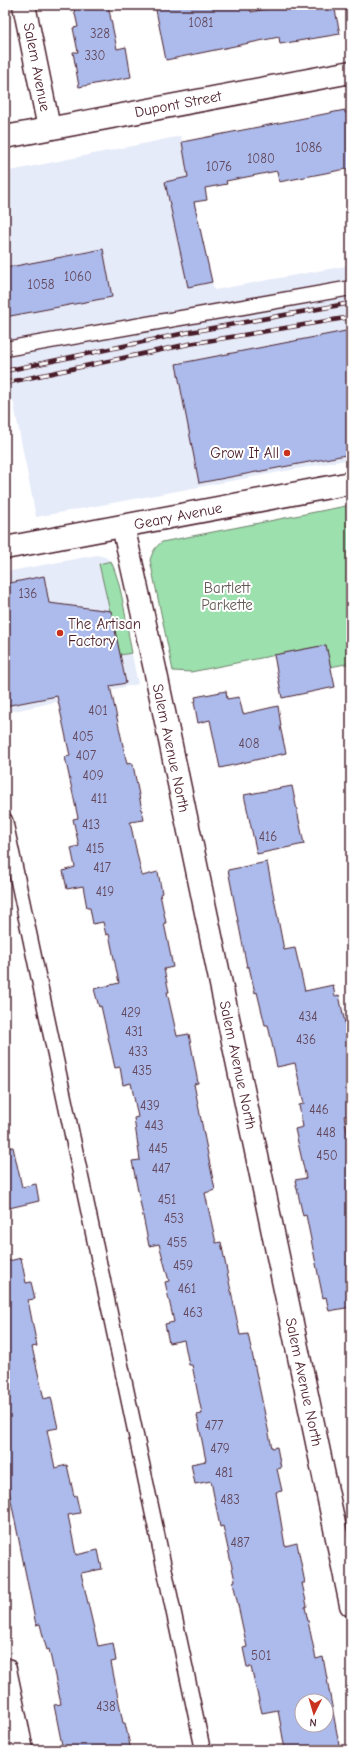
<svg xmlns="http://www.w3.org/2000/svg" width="356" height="1755" font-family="'Comic Neue',sans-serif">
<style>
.built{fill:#e6ebf9}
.green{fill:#9be0ad;stroke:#72806c}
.building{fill:#acbbeb;stroke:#4a1f2b;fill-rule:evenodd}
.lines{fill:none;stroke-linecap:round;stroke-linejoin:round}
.service-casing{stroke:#4a1f2b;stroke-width:17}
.minor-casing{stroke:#4a1f2b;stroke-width:25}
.secondary-casing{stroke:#4a1f2b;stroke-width:25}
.service{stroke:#fff;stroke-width:14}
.minor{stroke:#fff;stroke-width:22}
.secondary{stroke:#fff;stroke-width:22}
.rail-casing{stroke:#4a1f2b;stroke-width:4.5}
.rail{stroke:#fff;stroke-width:3;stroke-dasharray:9;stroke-linecap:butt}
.poi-dot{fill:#c8321e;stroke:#fff;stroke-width:1.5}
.labels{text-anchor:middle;stroke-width:4;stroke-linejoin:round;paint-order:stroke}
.number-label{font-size:13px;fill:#62465b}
.street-label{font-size:15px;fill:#4a1f2b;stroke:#fff}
.poi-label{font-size:15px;fill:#4a1f2b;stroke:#fff;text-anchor:end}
.park-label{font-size:15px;fill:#625952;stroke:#fff}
</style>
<rect width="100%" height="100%" fill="#fff"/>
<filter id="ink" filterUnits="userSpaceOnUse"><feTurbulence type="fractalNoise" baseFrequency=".025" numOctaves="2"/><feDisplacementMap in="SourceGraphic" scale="8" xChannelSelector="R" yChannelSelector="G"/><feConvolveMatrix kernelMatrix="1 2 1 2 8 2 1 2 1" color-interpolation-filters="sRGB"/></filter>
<g filter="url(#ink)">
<g class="built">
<path d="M181,136L214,290L351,265V459L36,517L13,400L5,401V172Z"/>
<path d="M97,555L105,557L111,561L115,570L138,684L5,713V572Z"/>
</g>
<g class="green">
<path d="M351,505V663L330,667L326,645L191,672L173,671L150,560C153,551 155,547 162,542Z"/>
<path d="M111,561C123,588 126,624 132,653L120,655L99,564Z"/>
</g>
<g class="building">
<path d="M73,5H108L117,49L126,47L131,77L79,87L73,52H78L73,28L78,27Z"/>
<path d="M155,5H250L251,12L285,5H334L340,34L280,44L279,37L166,60Z"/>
<path d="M345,110V113L351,112V168L279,182L277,171L226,181L227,184L205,188L207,200L194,202L212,282L188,287L165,182L188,177L182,142Z"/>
<path d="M103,249L112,297L5,317V268Z"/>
<path d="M351,330V454L199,483L176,364Z"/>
<path d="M44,576L49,603L111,611L126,683L110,686L127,764L132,763L133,765L144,820L130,822L142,876L158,872L162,893L160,894L166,923H164L173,967L164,969L169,992H167L177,1036L189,1034L198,1083L194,1084L215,1190L205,1193L216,1243L221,1242L240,1335L248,1334L272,1448L277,1447L281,1468L277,1469L282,1491L276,1492L285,1546L297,1543L305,1583H302L307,1606L305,1607L316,1659L323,1657L340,1750H285L278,1710L262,1713L251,1667H247L243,1648L247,1647L233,1582L235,1581L223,1526L220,1527L211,1481L195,1484L191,1464L206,1461L197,1415L202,1414L192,1365H189L184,1340L169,1343L165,1324L174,1322L165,1282L169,1281L159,1244L149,1246L132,1161L140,1160L134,1118L138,1117L131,1083L123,1085L120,1067L115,1068L101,1006L99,1007L94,989L119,983L109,934L106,935L103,922L93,924L90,908H87L83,886L67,889L63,871L75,867L71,848L79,846L73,819L78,818L65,757L70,756L57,696L5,706V584ZM302,1701H326V1725H302Z"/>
<path d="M326,645L335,687L282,698L274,655Z"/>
<path d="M226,691L227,699L239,697L243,714L278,706L281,726H280L286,753L220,768L210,720L198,723L194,702L196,701L195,697Z"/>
<path d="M292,786L304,844L257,854L244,795Z"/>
<path d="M267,862L284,950L295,948L305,991L333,985L335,996L339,995L346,1028L351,1027V1115L344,1116L351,1150V1307L329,1311L326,1297L323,1298L306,1215L303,1216L295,1180L306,1178L295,1129L303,1127L299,1105L304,1104L295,1063L277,1067L268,1025H265L257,992L255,993L249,967H247L228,870Z"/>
<path d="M13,1147L22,1187L36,1184L39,1201L5,1209V1148Z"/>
<path d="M21,1258L26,1283L31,1282L35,1299L28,1300L37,1346L32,1347L44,1399L51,1397L58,1428L47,1430L55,1468L67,1465L74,1496L76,1495L80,1513L68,1515L76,1555L98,1550L102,1569L81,1573L98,1646L113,1643L116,1661L111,1662L123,1723H125L131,1750H63L54,1705L61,1704L49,1649L47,1650L44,1640L40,1624L36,1625L5,1471V1262Z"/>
</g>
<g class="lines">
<defs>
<g id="service">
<path d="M5,349L351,288"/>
<path d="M5,820L203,1750"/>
</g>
<g id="minor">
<path d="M24,5L49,128"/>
<path d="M123,526L155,669L351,1605"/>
<path d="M5,548L351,483"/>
<path d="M5,1669L22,1750"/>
</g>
<path id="secondary" d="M5,137L351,72"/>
</defs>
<use href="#service" class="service-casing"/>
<use href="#minor" class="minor-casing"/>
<use href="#secondary" class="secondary-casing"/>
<use href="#service" class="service"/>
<use href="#minor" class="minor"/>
<use href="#secondary" class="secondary"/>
<defs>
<g id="rail">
<path d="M5,371L190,332L351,303"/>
<path d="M5,383L189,344L351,317"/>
</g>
</defs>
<use href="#rail" class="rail-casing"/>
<use href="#rail" class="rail"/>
</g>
</g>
<g class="poi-dot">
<circle cx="287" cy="453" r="4"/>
<circle cx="60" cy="633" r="4"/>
</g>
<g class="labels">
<g class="number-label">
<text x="201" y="27">1081</text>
<text x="100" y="38">328</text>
<text x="95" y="60">330</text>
<text x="309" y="152">1086</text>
<text x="261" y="163">1080</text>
<text x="219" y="171">1076</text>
<text x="78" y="281">1060</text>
<text x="41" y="289">1058</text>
<text x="28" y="598">136</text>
<text x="98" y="715">401</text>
<text x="83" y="741">405</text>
<text x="249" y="748">408</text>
<text x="86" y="760">407</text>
<text x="93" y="780">409</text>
<text x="99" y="803">411</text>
<text x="91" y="829">413</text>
<text x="268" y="841">416</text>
<text x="95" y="853">415</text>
<text x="102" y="872">417</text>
<text x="105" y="896">419</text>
<text x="131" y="1017">429</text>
<text x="308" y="1021">434</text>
<text x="134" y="1036">431</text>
<text x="306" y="1044">436</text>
<text x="138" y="1056">433</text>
<text x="142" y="1075">435</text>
<text x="150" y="1110">439</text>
<text x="319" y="1114">446</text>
<text x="154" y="1130">443</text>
<text x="326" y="1137">448</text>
<text x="158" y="1153">445</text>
<text x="327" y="1160">450</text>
<text x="161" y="1173">447</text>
<text x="167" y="1204">451</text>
<text x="174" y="1223">453</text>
<text x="177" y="1247">455</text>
<text x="183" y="1270">459</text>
<text x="187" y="1293">461</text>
<text x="193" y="1317">463</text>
<text x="214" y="1430">477</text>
<text x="220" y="1453">479</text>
<text x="224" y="1477">481</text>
<text x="230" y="1504">483</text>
<text x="240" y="1547">487</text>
<text x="261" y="1660">501</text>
<text x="106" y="1711">438</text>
</g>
<g class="street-label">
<text transform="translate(37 67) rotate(79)" y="5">Salem Avenue</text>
<text transform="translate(178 104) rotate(-11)" y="5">Dupont Street</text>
<text transform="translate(178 516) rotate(-11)" y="5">Geary Avenue</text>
<text transform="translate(171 748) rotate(78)" y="5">Salem Avenue North</text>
<text transform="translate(238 1065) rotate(78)" y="5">Salem Avenue North</text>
<text transform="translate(304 1382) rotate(78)" y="5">Salem Avenue North</text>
</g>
<g class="poi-label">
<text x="279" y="458">Grow It All</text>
<text x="68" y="629" text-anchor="start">The Artisan<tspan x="68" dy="17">Factory</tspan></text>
</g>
<g class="park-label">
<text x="227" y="593">Bartlett<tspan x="227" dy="17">Parkette</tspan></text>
</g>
</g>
<rect width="356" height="1755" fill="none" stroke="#fff" stroke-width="20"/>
<rect x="10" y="10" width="336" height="1735" fill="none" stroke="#4a1f2b" stroke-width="1.5" filter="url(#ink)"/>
<g transform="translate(314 1713) rotate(185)"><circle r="19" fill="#ffffff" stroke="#b7a5aa"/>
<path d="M0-3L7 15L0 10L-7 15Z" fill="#c8321e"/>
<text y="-6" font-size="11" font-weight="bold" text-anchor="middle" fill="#4a1f2b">N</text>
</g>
</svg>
